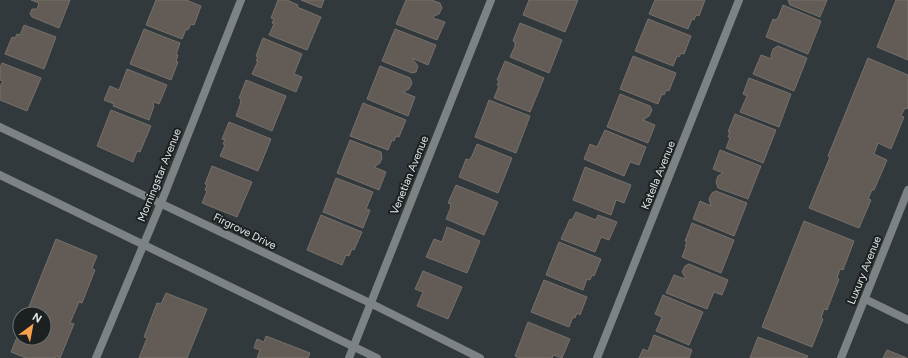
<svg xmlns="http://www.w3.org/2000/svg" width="908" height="358" font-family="Figtree,sans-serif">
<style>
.building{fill:#635c56;stroke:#77706a}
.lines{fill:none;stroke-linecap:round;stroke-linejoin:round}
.minor{stroke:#7d8284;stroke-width:8}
.labels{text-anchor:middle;stroke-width:4;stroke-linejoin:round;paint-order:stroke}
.street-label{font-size:11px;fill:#e2e8ea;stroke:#1c2021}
</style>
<rect width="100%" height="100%" fill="#31393d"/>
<g class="building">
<path d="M31,0H70L59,28L32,17L30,14L32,9H37L39,3Z"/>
<path d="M156,0H186L201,6L194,25L191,24L188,30L186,29L182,39L146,25Z"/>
<path d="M278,0H287L298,5L297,7L321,17L307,50L269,35L274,24L272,23L274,19L271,18Z"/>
<path d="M301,0H324L321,8Z"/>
<path d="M406,0H431L440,3L442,8L439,14L434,16L433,18L445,22L437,40L396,24Z"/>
<path d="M529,0H578L565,32L523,15Z"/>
<path d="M655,0H705L699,16L696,15L694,20L692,19L688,29L649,14Z"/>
<path d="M788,0H827L820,17L790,5Z"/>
<path d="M896,0H908V60L877,47Z"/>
<path d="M783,5L821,21L808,54L766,37L773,19L775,20L778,18Z"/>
<path d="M648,19L691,36L684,54L681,53L679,57L677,56L673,66L635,51Z"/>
<path d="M520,23L562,40L549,73L510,57L515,46V42L513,41Z"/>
<path d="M24,25L56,37L44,69L5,54L12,37L15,38L17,34L20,35Z"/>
<path d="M144,29L180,43L176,55H178L176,61L178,62L171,80L130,64Z"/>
<path d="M395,29L436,45L428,65L412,58L418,66L416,72L412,73L382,61Z"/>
<path d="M263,38L302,54L294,74L302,77L296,92L252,74L258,61H256L258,57L256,56Z"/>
<path d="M778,46L807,58L794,91L753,74L761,55L772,59L771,55L773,49Z"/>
<path d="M633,56L676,73L669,91L666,90L664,95L662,94L658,104L620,89Z"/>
<path d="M868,58L908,75V106L907,109L905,108L901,116L904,117L891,149L878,143L874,154L887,160L874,190H872L868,199L871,200L859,228L809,208L830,157L828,156Z"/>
<path d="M505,61L544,78L530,112L494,98L499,86L497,85L499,81L497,80Z"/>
<path d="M2,63L41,78L27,111L0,100V86L3,81L0,80V68Z"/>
<path d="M380,66L410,78L412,83L409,89L403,92L415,97L408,116L367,99Z"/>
<path d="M127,69L167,85L159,104L154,102L153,106H154L149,120L113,106L114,104L104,100L110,86L119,90Z"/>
<path d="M749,78L791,94L779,127L740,112L747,96L743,94Z"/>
<path d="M246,80L286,96L272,131L236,116L240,105L241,99L239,98Z"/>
<path d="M620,94L650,106L652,110L649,116L643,120L655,125L648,143L607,127Z"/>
<path d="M489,100L530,116L516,153L475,137Z"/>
<path d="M363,103L406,120L399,137L396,136L394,141L392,140L388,150L350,136Z"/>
<path d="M111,110L151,126L140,152L137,151L133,162L97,146Z"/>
<path d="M735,114L776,130L763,163L726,148L730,138L728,137L730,132H728Z"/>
<path d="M229,122L271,139L258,171L220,156L225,145L223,144L225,140L222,139Z"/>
<path d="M605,130L646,147L639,165L630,162L624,176L584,159L590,144L597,147Z"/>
<path d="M350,140L381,152L382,158L380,163L374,167L386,172L379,190L337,173Z"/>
<path d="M477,144L512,158L498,193L459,177L466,159L469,160L472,156Z"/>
<path d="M720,150L761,166L748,199L718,188L716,182L718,176L723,173L713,169Z"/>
<path d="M212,166L252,182L237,217L202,203L207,191L205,190L207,185L205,184Z"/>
<path d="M585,167L631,185L624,203L616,200L611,215L573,200Z"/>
<path d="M336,178L373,192L366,209L370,210L363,228L323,212Z"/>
<path d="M456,185L498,202L484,235L446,219L451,207H450L451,204L448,203Z"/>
<path d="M716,191L747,203L734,236L693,219L700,201L711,206L709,199L712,193Z"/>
<path d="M576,212L596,220L598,215L617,222L609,240L601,237L595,252L561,239L570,219L572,220Z"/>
<path d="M321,215L362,232L354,250L352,249L349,256L346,255L342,265L307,250Z"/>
<path d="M804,221L854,241L843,270L840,269L837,278L839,279L827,310L824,309L821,318L823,319L812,347L762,327Z"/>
<path d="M692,223L734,240L721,273L682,257L686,247L685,246L687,242L685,241Z"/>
<path d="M447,227L480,241L467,273L426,257L434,239L442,242Z"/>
<path d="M56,239L97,256L92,268L95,270L82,303L79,302L70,323L74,324L60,358L56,356V358H26L11,352L20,330V338H44V314H26Z"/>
<path d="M559,242L601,259L594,276L592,275L590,280L587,279L583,290L546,275Z"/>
<path d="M689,264L728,280L722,295L714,292L707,309L666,293L674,275L685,279V277L682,272L685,266Z"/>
<path d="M423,271L462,287L448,319L417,306L423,292L415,289Z"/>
<path d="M544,280L587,297L580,315L577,313L575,318L573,317L569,327L531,312Z"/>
<path d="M166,293L207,309L187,358H139L147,338L144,337L157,303L161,304Z"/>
<path d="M663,295L703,312L689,345L656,331L662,317L655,314Z"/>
<path d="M528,322L570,339L562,358L553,355L552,358H519L515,356Z"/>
<path d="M654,335L692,350L689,358H639L643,349L648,351Z"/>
<path d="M266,336L310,353L308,358H257L260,350L254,348L257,339L264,342Z"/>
<path d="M758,337L808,356L807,358H750Z"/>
<path d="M887,350L907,358H883Z"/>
</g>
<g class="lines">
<g class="minor">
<path d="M0,127L370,303L480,358"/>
<path d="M0,175L377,358"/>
<path d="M865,299L908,320"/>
<path d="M96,358L161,203L241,0"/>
<path d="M349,358L491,0"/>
<path d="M597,358L739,0"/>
<path d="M841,358L908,190"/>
</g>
</g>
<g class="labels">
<g class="street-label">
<text transform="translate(159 175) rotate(-68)" y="4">Morningstar Avenue</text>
<text transform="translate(409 175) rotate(-68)" y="4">Venetian Avenue</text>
<text transform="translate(658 175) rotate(-68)" y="4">Katella Avenue</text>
<text transform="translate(245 231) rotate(26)" y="4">Firgrove Drive</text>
<text transform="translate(864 270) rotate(-68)" y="4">Luxury Avenue</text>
</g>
</g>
<g transform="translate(32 326) rotate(32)"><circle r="19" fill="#1c2021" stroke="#6b7071"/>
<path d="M0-3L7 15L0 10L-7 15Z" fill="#f9a04c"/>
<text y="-6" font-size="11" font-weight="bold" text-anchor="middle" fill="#e2e8ea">N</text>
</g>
</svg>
